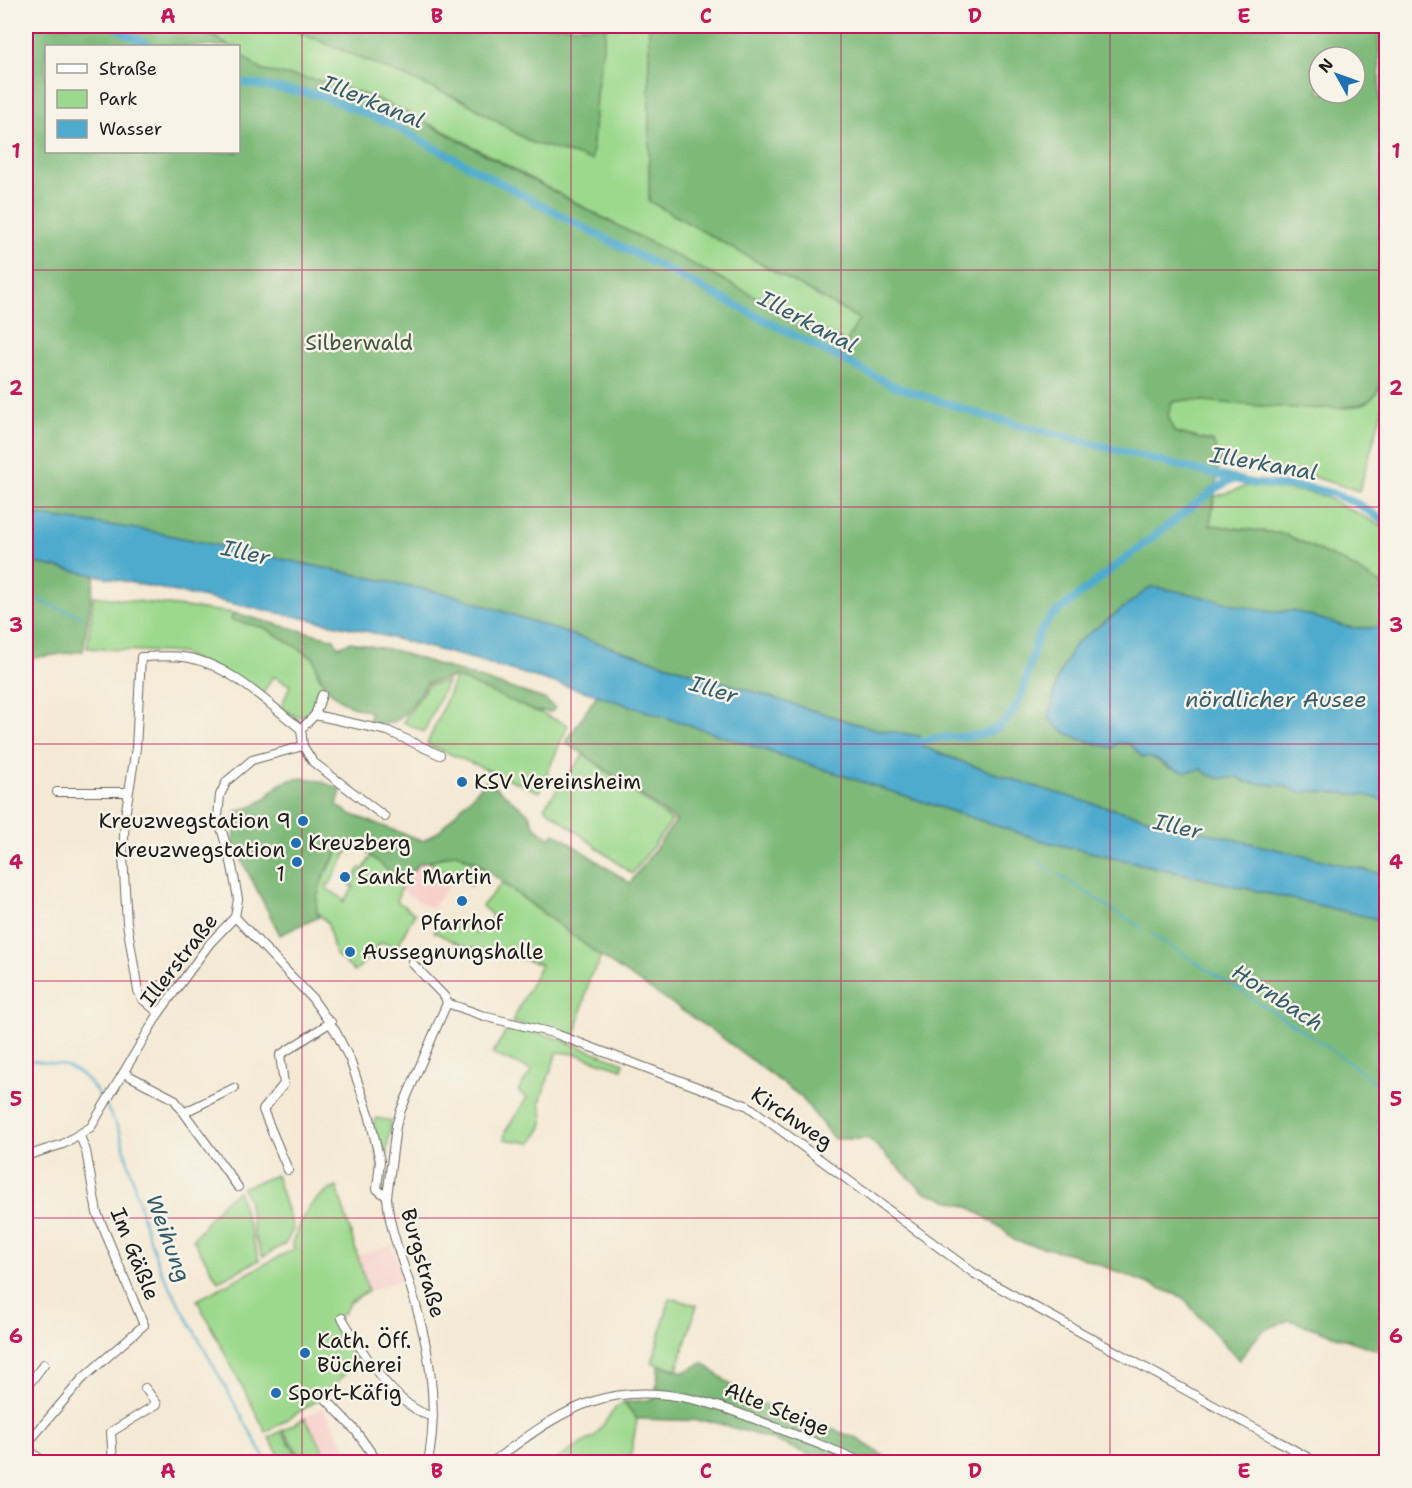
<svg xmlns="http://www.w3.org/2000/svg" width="1412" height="1488" font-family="'Shantell Sans',sans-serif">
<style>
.built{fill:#f7d0cc}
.green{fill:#9cd98d;stroke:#5c7a54;stroke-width:1.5}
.forest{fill:#7db978;stroke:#4c6a4a;stroke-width:1.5;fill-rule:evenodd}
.water{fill:#4fabcd;stroke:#366474;stroke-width:1.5}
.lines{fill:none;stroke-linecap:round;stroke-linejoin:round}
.stream{stroke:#4fabcd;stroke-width:2}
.canal{stroke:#4fabcd;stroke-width:8}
.minor-casing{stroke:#68645c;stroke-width:10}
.minor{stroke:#fff;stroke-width:8}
.grid{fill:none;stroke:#c2185b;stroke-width:1.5;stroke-opacity:0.55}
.poi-dot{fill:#1f6fb2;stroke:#f7f3e8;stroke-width:2}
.labels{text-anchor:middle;stroke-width:5;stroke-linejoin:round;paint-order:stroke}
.park-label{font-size:21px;fill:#42553e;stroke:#f7f3e8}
.poi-label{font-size:21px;fill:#1c1c1c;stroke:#f7f3e8;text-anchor:start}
.street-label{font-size:21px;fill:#1c1c1c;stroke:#f7f3e8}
.water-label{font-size:22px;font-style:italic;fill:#335c6c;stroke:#f7f3e8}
.neatline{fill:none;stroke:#c2185b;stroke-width:2}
.grid-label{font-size:20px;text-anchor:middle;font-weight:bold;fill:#c2185b}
</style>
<rect width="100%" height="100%" fill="#f7f3e8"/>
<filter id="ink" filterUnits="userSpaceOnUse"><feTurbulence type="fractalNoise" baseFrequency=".0167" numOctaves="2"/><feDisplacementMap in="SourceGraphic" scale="12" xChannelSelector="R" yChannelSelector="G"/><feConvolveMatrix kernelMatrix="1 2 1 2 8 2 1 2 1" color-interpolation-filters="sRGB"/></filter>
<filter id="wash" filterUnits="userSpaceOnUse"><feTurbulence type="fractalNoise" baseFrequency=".008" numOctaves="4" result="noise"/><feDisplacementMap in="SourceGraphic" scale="24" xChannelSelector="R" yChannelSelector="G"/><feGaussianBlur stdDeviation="1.35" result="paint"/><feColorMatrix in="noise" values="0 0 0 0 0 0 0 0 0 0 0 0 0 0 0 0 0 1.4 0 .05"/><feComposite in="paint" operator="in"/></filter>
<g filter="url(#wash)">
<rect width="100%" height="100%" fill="#f4e9d4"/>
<g class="built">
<path d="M456,853L470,859L431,909L400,890L419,864Z"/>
<path d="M392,1245L403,1280L368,1291L357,1256Z"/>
<path d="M323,1407L354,1462H303L282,1430Z"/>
</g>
<g class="green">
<path d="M197,26H284L466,102L530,142L592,159L596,94L606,26H649V201L859,319L846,343L607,220L441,129L328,82L263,71L239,53L238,46H229Z"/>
<path d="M1386,375V398L1359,491L1307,475L1220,460L1213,442L1174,432L1168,415L1172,402L1186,400L1348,408C1380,402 1371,394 1386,375Z"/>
<path d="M1247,486L1306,492L1326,497L1386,528V587L1346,563L1285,534L1210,525L1214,497Z"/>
<path d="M94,596L233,613L232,620L265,628L314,658L318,676L323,682L312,714L297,717L281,708L290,685L273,676L262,695L181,653L87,648Z"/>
<path d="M456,677L568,725L539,792L427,744Z"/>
<path d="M447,682L424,732L403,722L428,685Z"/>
<path d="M584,754L672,821L632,874L544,807Z"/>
<path d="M343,845L349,849L329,885L326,884L327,889L344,899L343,903L354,887L350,886L360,868L363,870L372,855L402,883L397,901L415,914C408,923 406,933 399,943L409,951L406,955L382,942L355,972L335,954L328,924L315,910L321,880Z"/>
<path d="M456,853L485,869L471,886L458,875L453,881L429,862Z"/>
<path d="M502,883L600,956L598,966L590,976L575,1037L512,1022L541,964L460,945L434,932L439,922L464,923L477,934L493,916L482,906Z"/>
<path d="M509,1026L553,1037L624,1063L622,1069L576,1054L557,1052L540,1102C544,1124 547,1123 531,1143L504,1139L505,1132L527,1098L518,1091L532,1070L492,1054Z"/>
<path d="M377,1118L391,1121L383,1179L380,1178L374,1121Z"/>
<path d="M276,1175L293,1229L286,1243L263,1257L254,1235L248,1199L242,1188Z"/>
<path d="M337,1187L368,1291L350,1302L344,1313L332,1319L361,1354L327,1395L266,1432L197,1300L294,1249L292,1243C302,1219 310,1196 337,1187Z"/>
<path d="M238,1191L259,1260L218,1281L193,1239L222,1203Z"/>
<path d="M670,1298L697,1305L677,1369L652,1363Z"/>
<path d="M624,1402L637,1419L630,1462H552L595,1436L616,1407Z"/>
<path d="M305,1418L330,1462H304L283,1430Z"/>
<path d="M281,1431L302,1462H283L269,1438Z"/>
</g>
<g class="forest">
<path d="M26,26H197L229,46H46V152H238L239,53L263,71L328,82L377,99L410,114L607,220L846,343L859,319L649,201V26H1379L1383,316L1386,317V333L1384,332C1384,353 1389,384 1371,399C1346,419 1222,401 1186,400L1172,402L1168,415L1174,432L1213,442L1220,460L1210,525L1284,534L1346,563L1386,587V626C1341,634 1333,619 1292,611C1286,610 1280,613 1274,612C1232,607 1192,591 1151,587L1075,644L1057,680L1049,718C1068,743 1101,743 1130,743L1142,757L1150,756L1170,769H1201C1212,780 1223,779 1238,777L1246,782L1285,786L1300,793L1312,791L1367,795L1386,801V875C1232,838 1069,806 921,746L920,736L879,730L850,722L569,634L457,596L144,530L26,514ZM1319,57H1355V93H1319Z"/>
<path d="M284,26H606L596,94L592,160L530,142L466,102Z"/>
<path d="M26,561L95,575L83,651L26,659Z"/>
<path d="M233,613L334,639L338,647L351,642L396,651L544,699L555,708L551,712L534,711L456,677L427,683C410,707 402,731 369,722L371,712C340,705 321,690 314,658L265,628L231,620Z"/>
<path d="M597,695L1043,841L1386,921V1353L1289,1320L1262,1331L1239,1360L1182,1297L1072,1254L1015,1241L1000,1227L971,1208L923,1191L869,1139H834L801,1097L717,1034L600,956L476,862L456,853L419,864L402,883L360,846L350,841C332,851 309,899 319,917L280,935L234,845L236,811C248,809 260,804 269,795C272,792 275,787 279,785C299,772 322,780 341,790L337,805L350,814L423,841L439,831L487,780L529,814L534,826L550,838L555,833L630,883L676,821L584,754L565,743Z"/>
<path d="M703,1363L749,1399L856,1438L893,1462H825L774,1440L710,1421L637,1419L624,1402L655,1399L659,1365L684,1372Z"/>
</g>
<g class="water">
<path d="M26,514L144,530L457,596L569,634L850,722L879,730L920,736L921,746C1069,806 1232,838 1386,875V921L1043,841L597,695L473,659L361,630L26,561Z"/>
<path d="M1151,587C1192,591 1232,607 1274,612C1280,613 1286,610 1292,611C1333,619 1341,634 1386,626V801L1366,795L1312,791L1300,793L1285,786L1246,782L1238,777C1223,779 1212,780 1201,769C1171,780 1165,755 1142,757L1130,744L1118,743L1113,748C1090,742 1064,738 1049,718L1057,680L1075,644Z"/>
</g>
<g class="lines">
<g class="stream">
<path d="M26,591L44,603L81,616"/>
<path d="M1037,861L1143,929"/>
<path d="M1150,933L1322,1043L1386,1090"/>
<path d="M26,1060C66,1064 81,1065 103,1101"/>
<path d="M106,1106L120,1132L145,1226L161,1271L267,1462"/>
</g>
<g class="canal">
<path d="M113,26L150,46"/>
<path d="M238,82L319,95L389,123L571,221L894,386L988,417L1176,465L1251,483L1309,488L1331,493L1356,503L1386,522"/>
<path d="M912,747C932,731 967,742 991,731C1026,715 1027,665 1039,634C1042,628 1048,621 1052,616L1216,488L1233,479"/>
</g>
</g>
</g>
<g filter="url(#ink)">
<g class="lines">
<defs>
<g id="minor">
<path d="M315,715L388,731L440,755"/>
<path d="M303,746L313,762L385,817"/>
<path d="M57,792H128"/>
<path d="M235,917L312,998L336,1032L350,1060L369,1114L380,1161L377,1189L387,1197C389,1228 400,1253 409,1282C428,1342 440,1400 428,1462"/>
<path d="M447,1003L487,1017L553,1033L748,1106L975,1274L1316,1462"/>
<path d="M159,1013L142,999L138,991L127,923L123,856L125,816L136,748L141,657C154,657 169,655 183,657C227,662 267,703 301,729"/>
<path d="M124,1073L174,1099L238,1187"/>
<path d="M185,1112L234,1088"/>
<path d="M26,1156L63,1144L91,1127L159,1013L210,943L235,917L238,899L232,866L218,817L220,795L227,781L252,760L303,746L301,729L315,715L322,695"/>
<path d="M288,1170L263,1110L284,1084L280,1055L331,1022"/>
<path d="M387,1197L396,1126L401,1110L447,1003L445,997L412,963"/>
<path d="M342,1318C362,1351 393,1406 433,1417"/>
<path d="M26,1388L44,1364"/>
<path d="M325,1398L355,1430L378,1462"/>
<path d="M26,1445L82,1379L144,1325L97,1213L86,1151L80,1136"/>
<path d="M26,1448L44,1462"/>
<path d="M113,1462L111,1432L157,1404L145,1388"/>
<path d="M492,1462C524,1439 556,1413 594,1401C660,1380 725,1407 785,1431C810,1441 836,1450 861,1462"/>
</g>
</defs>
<use href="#minor" class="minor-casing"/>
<use href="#minor" class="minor"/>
</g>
</g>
<path class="grid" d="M302,26V1462M571,26V1462M841,26V1462M1110,26V1462M26,270H1386M26,507H1386M26,744H1386M26,981H1386M26,1218H1386"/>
<g class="poi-dot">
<circle cx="462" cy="782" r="6"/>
<circle cx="303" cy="821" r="6"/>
<circle cx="296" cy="843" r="6"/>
<circle cx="297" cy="862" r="6"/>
<circle cx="345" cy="877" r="6"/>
<circle cx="462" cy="901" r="6"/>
<circle cx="350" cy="952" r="6"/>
<circle cx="305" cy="1353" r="6"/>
<circle cx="276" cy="1393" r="6"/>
</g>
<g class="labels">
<g class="park-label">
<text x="359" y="350">Silberwald</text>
</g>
<g class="poi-label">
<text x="474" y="789">KSV Vereinsheim</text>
<text x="291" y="828" text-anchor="end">Kreuzwegstation 9</text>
<text x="308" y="850">Kreuzberg</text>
<text x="285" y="857" text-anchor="end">Kreuzwegstation<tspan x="285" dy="24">1</tspan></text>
<text x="357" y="884">Sankt Martin</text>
<text x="462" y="930" text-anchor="middle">Pfarrhof</text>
<text x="362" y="959">Aussegnungshalle</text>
<text x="317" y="1348">Kath. Öff.<tspan x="317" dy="24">Bücherei</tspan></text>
<text x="288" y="1400">Sport-Käfig</text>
</g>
<g class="street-label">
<text transform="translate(179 960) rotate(-52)" y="7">Illerstraße</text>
<text transform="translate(792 1118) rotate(34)" y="7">Kirchweg</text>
<text transform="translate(135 1254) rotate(68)" y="7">Im Gäßle</text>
<text transform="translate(423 1263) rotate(74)" y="7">Burgstraße</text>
<text transform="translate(777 1409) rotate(22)" y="7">Alte Steige</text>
</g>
<g class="water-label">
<text transform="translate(373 101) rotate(22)" y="8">Illerkanal</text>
<text transform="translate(808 321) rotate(28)" y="8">Illerkanal</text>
<text transform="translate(1264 463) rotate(10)" y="8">Illerkanal</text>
<text transform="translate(246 552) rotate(13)" y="8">Iller</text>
<text transform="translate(714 689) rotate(17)" y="8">Iller</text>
<text x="1276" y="707">nördlicher Ausee</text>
<text transform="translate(1178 826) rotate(13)" y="8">Iller</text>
<text transform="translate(1278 997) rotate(33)" y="8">Hornbach</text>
<text transform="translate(169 1238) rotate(70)" y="8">Weihung</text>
</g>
</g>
<rect width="1412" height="1488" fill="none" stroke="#f7f3e8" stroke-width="66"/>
<rect x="45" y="45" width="195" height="108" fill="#f7f3e8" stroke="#9f9d96" stroke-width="1.5"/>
<rect x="57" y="64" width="30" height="9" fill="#ffffff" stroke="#9f9d96" stroke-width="1.5"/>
<text x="99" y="75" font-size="18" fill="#1c1c1c">Straße</text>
<rect x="57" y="90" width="30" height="18" fill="#9cd98d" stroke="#9f9d96" stroke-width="1.5"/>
<text x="99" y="105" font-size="18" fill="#1c1c1c">Park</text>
<rect x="57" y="120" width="30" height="18" fill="#4fabcd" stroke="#9f9d96" stroke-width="1.5"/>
<text x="99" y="135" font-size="18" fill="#1c1c1c">Wasser</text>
<g transform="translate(1337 75) rotate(310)"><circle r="28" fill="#f7f3e8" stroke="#9f9d96" stroke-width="1.5"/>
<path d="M0-4.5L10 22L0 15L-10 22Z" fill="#1f6fb2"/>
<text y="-9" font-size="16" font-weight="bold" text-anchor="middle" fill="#1c1c1c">N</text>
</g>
<rect x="33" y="33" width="1346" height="1422" class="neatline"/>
<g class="grid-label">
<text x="168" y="23">A</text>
<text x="437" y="23">B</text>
<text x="706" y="23">C</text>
<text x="975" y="23">D</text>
<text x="1244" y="23">E</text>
<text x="16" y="158">1</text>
<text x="1396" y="158">1</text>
<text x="16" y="395">2</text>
<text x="1396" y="395">2</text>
<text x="16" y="632">3</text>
<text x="1396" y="632">3</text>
<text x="16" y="869">4</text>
<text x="1396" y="869">4</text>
<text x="16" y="1106">5</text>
<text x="1396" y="1106">5</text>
<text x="16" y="1343">6</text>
<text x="1396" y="1343">6</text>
<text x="168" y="1478">A</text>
<text x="437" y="1478">B</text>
<text x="706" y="1478">C</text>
<text x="975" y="1478">D</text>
<text x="1244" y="1478">E</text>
</g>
</svg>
